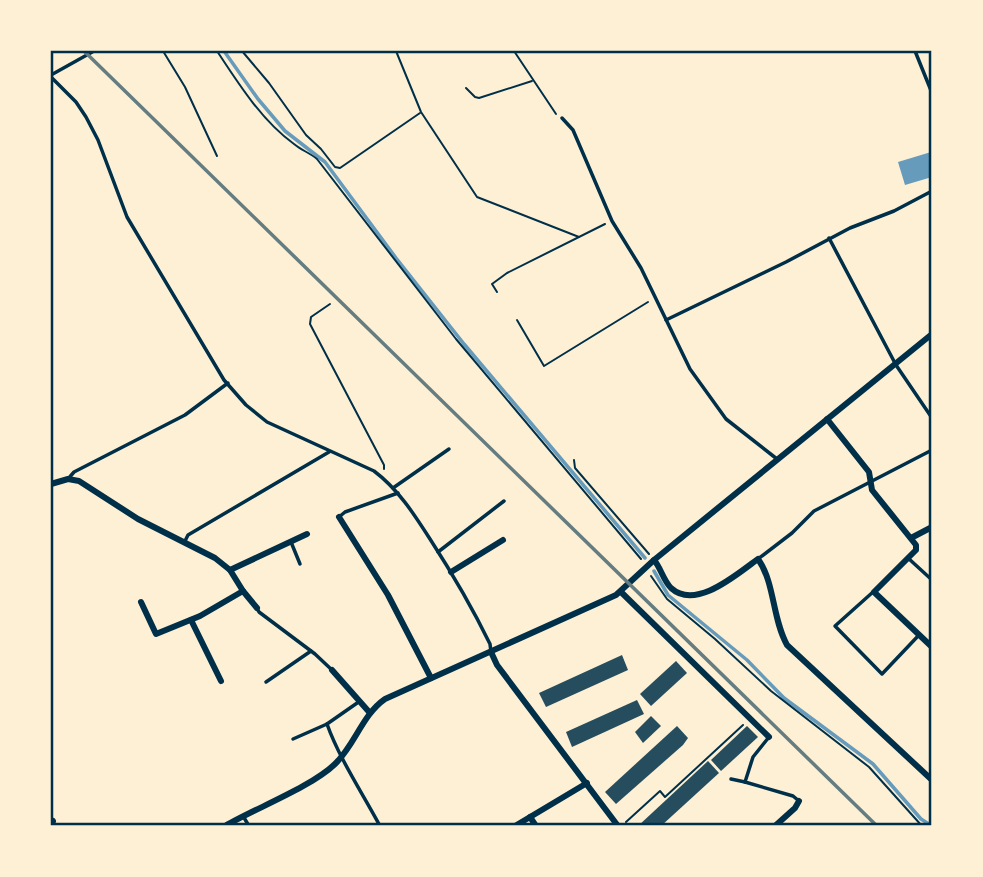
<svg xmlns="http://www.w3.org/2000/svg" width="983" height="877" font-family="'Noto Sans',sans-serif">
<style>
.water{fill:#669bbc}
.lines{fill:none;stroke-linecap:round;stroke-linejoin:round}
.stream{stroke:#669bbc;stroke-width:3.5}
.building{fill:#264d5e}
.path{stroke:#003049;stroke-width:2}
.service{stroke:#003049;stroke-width:3.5}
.minor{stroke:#003049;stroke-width:6}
.rail{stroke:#657d81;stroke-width:3.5}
.neatline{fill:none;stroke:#003049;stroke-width:2.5}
</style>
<rect width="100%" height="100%" fill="#fdf0d5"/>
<path class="water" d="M931,152L932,177L905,185L898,162Z"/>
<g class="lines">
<g class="stream">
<path d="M224,51L258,99L285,131L325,162L396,258L464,344L645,558"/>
<path d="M654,571L668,595L747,660L784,698L873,764L921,819L932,826"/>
</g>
</g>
<g class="building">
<path d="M622,655L628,670L546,707L539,693Z"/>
<path d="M676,661L687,673L651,706L640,694Z"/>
<path d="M637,700L644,714L572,747L566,732Z"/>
<path d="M651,716L661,726L643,743L635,732Z"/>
<path d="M677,726L688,738L683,745L616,804L605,792Z"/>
<path d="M747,726L758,737L721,771L711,760Z"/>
<path d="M708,761L719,773L661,826H638Z"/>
</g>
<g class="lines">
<g class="path">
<path d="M163,51L185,87L217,156"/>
<path d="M217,51C238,83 262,121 294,144C301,150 310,153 317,159L456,339L641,559"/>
<path d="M242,51L269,83L306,135L321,149L335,167L340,168L420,113"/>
<path d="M396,51L421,112L477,197L579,237"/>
<path d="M514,51L556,114"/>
<path d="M466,88L475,97L479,98L532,81"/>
<path d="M497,292L492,284L507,273L605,224"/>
<path d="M330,304L311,317L310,324L384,465V469"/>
<path d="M517,320L544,366L648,302"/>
<path d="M574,460L575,468L649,554"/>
<path d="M651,576L667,599L715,639L771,691L869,767L922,826"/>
<path d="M626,822L660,791L665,797L743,725"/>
</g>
<g class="service">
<path d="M915,51L932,93"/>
<path d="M51,75L94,51"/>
<path d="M51,77L76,102L86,117L98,140L127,217L224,380L246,405L267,422L374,471C398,489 414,514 430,539C452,573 472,607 490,644L491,652"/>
<path d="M562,118L573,130L612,221L641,268L690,369L726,419L777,459"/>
<path d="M829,238L896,365L932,418"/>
<path d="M666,320L786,262L850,228L894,211L932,191"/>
<path d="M68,479L74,472L185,415L228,383"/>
<path d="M393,488L449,449"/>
<path d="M339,517L345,512L398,493"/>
<path d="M185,541L188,535L329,452"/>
<path d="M291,542L300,564"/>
<path d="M438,552L504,501"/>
<path d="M908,558L932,580"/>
<path d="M758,559L792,533L814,511L932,450"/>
<path d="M873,592L835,626L882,674L919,635"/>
<path d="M257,608L259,612L315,654L332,670"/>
<path d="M266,682L311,651"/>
<path d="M327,724C339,758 363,794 380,826"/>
<path d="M769,737L753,757L745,782L793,796L799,801"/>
<path d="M293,739L327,724L360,701"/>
<path d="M731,779L745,782"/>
<path d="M243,816L249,826"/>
</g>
<g class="minor">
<path d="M827,419L869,472L872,490L916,545V550L874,592L932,647"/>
<path d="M51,484L68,479L79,481L138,519L215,558L230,570L243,591L257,608"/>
<path d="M339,517L388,595L431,678"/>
<path d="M911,538L932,527"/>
<path d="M654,560C661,568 663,580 671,588C696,611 738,573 758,559C775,583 772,618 787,645L932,780"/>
<path d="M230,570L307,534"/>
<path d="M451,572L503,540"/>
<path d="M621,592L769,737"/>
<path d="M141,602L156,634L200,616L243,591"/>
<path d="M191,620L221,681"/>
<path d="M491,652L497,665L618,826"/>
<path d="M332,670L370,713"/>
<path d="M530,817L536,826"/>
<path d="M51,822L53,821"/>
<path d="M225,826C256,808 311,787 335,764C355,745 362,715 385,699L616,595L654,560L932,334"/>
<path d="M515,826L587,783"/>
<path d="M775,826L795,808L799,801"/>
</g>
<path class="rail" d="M84,51L877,826"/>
</g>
<rect width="983" height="877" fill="none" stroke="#fdf0d5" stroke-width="105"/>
<rect x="52" y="52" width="878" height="772" class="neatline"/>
</svg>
